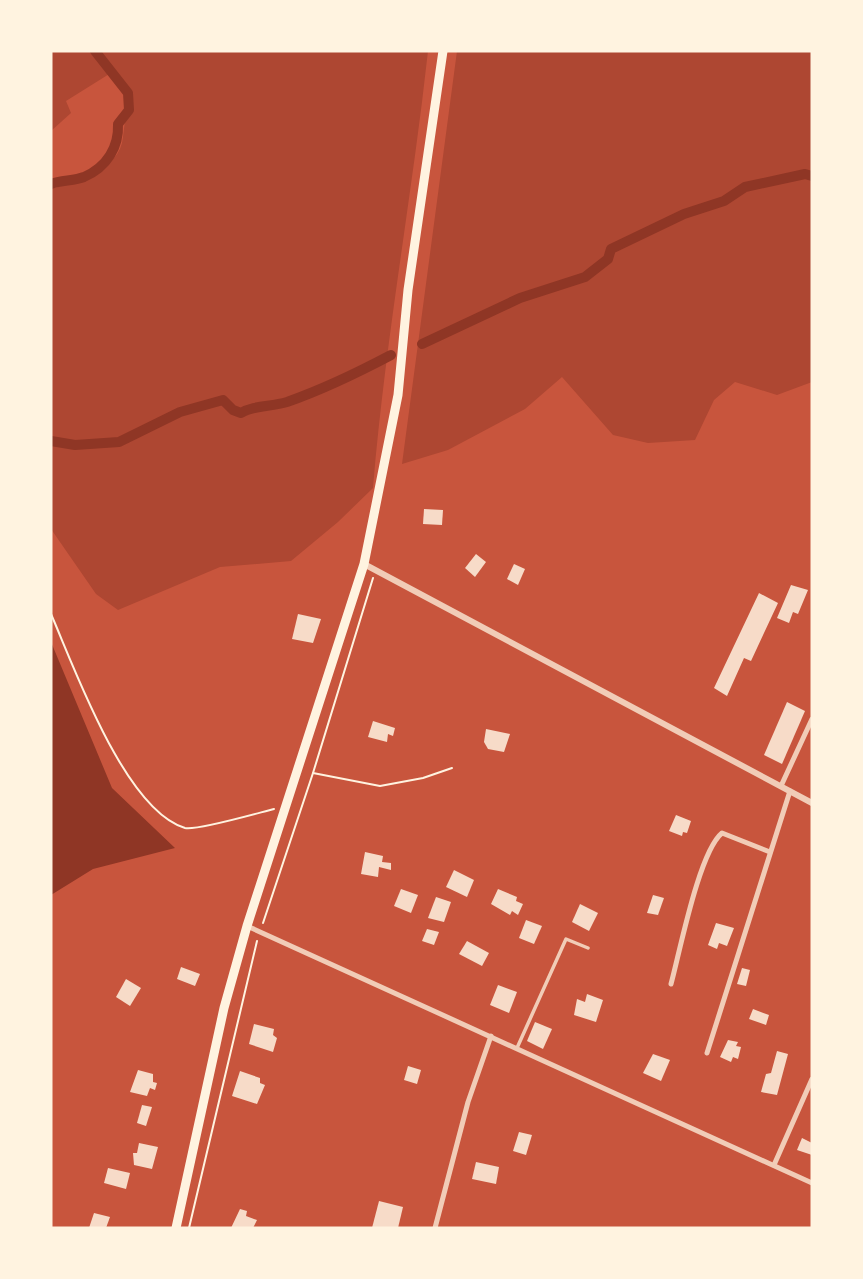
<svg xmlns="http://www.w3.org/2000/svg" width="863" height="1279" font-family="'Nunito Sans',sans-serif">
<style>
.green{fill:#ae4732}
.water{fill:#8f3625}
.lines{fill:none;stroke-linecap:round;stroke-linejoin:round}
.canal{stroke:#8f3625;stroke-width:10}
.building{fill:#f7dbc8}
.path{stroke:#fff3e0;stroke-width:2}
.pedestrian{stroke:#f1ccb7;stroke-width:3.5}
.minor{stroke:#f1ccb7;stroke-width:5}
.tertiary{stroke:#f1ccb7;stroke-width:6}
.trunk{stroke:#fff3e0;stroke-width:9}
</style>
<rect width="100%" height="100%" fill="#c8553d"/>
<g class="green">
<path d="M51,51H428C412,197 385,341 373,488L338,522L291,561L220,567L118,610L96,594L51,529V189C77,182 120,170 123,137C125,122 126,108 130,93L114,71L66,101L71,113L51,131Z"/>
<path d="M457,51H812V382L777,395L735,382L714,400L695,440L648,443L613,435L562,377L525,409L448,450L402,464Z"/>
</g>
<path class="water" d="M51,642L112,788L175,848L93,869L51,895Z"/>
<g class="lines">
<g class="canal">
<path d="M51,184C61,180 74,181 84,177C107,167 119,147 118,124L129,110L128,93L95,51"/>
<path d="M422,344L520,298L585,277L608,259L611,249L684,214L724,201L745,187L805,174L812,176"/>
<path d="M51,441L75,445L119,442L180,412L223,400L233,410L241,413C254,405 271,407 287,402C324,389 357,373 391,355"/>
</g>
</g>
<g class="building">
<path d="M424,509L443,510L442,525L423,524Z"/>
<path d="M476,554L486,562L475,577L465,568Z"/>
<path d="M514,564L525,569L518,585L507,579Z"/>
<path d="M791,585L808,590L798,614L793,612L789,623L777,618Z"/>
<path d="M759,593L778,603L751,661L744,658L727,696L714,688Z"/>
<path d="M298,614L321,619L313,643L292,639Z"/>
<path d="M787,702L805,711L782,764L764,755Z"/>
<path d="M373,721L395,728L393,736L388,734L387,742L368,737Z"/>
<path d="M486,729L510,734L504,752L488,749L484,742Z"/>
<path d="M676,815L691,821L687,833L683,832L682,836L669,831Z"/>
<path d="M365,852L383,856L382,862L391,863V870L379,867L378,877L361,874Z"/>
<path d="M454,870L474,880L467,897L446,887Z"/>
<path d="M401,889L418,895L411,913L394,906Z"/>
<path d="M498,889L517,897L516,901L523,904L518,915L512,911L510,915L491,904Z"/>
<path d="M653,895L664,898L658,915L647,913Z"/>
<path d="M436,897L451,902L444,922L428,918Z"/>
<path d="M580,904L598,913L589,931L572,922Z"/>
<path d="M526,920L542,926L534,944L519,938Z"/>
<path d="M716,923L734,928L727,946L719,943L717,949L708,945Z"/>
<path d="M427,929L439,932L434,945L422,941Z"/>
<path d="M467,941L489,953L482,966L459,954Z"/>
<path d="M181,967L200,974L195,986L177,979Z"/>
<path d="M742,968L750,970L746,986L737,984Z"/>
<path d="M126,979L141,988L130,1006L116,997Z"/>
<path d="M498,985L517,992L509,1013L490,1005Z"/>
<path d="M587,994L603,1000L596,1022L574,1015L577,999L585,1002Z"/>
<path d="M753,1009L769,1015L766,1025L749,1019Z"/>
<path d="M535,1022L552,1029L543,1049L527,1041Z"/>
<path d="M254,1024L274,1029L273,1035L277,1038L273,1052L249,1044Z"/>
<path d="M728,1040L738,1042L736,1046L741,1047L738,1059L733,1057L731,1062L720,1057Z"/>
<path d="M777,1051L788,1054L777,1095L761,1092L766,1074L771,1073Z"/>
<path d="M653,1054L670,1060L661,1081L643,1073Z"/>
<path d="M408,1066L421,1070L417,1084L404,1080Z"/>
<path d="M138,1070L153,1074V1082L157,1083L155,1090L150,1088L147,1096L130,1092Z"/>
<path d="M240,1071L260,1078V1083L265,1085L257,1104L232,1096Z"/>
<path d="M142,1105L152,1107L146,1126L137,1123Z"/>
<path d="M519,1132L532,1135L526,1155L513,1151Z"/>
<path d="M802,1138L812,1143V1155L797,1150Z"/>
<path d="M139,1143L158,1147L152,1169L134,1165L133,1153H137Z"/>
<path d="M476,1162L499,1167L496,1184L472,1179Z"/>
<path d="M108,1168L130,1173L126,1189L104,1183Z"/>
<path d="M379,1201L403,1207L398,1228H372Z"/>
<path d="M240,1209L247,1211L246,1216L257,1220L253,1228H231Z"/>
<path d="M94,1213L110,1217L106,1228H89Z"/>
</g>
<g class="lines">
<g class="path">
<path d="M51,614C75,669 125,810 185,828C196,831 258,813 274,809"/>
<path d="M313,773L380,786L423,778L452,768"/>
<path d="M263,923L313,773L373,578"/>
<path d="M189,1228L257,941"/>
</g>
<path class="pedestrian" d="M517,1048L566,939L588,948"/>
<g class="minor">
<path d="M781,786L812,719"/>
<path d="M247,926L812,1183"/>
<path d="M671,984C680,951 699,852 722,833L770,852"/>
<path d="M707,1053L790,791"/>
<path d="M774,1165L812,1079"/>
<path d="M435,1228L468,1102L491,1036"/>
</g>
<path class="tertiary" d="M364,564L812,803"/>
<path class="trunk" d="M176,1228L224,1008L247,926L364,564L398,395L408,290L443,51"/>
</g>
<rect width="863" height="1279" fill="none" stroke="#fff3e0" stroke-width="105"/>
</svg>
